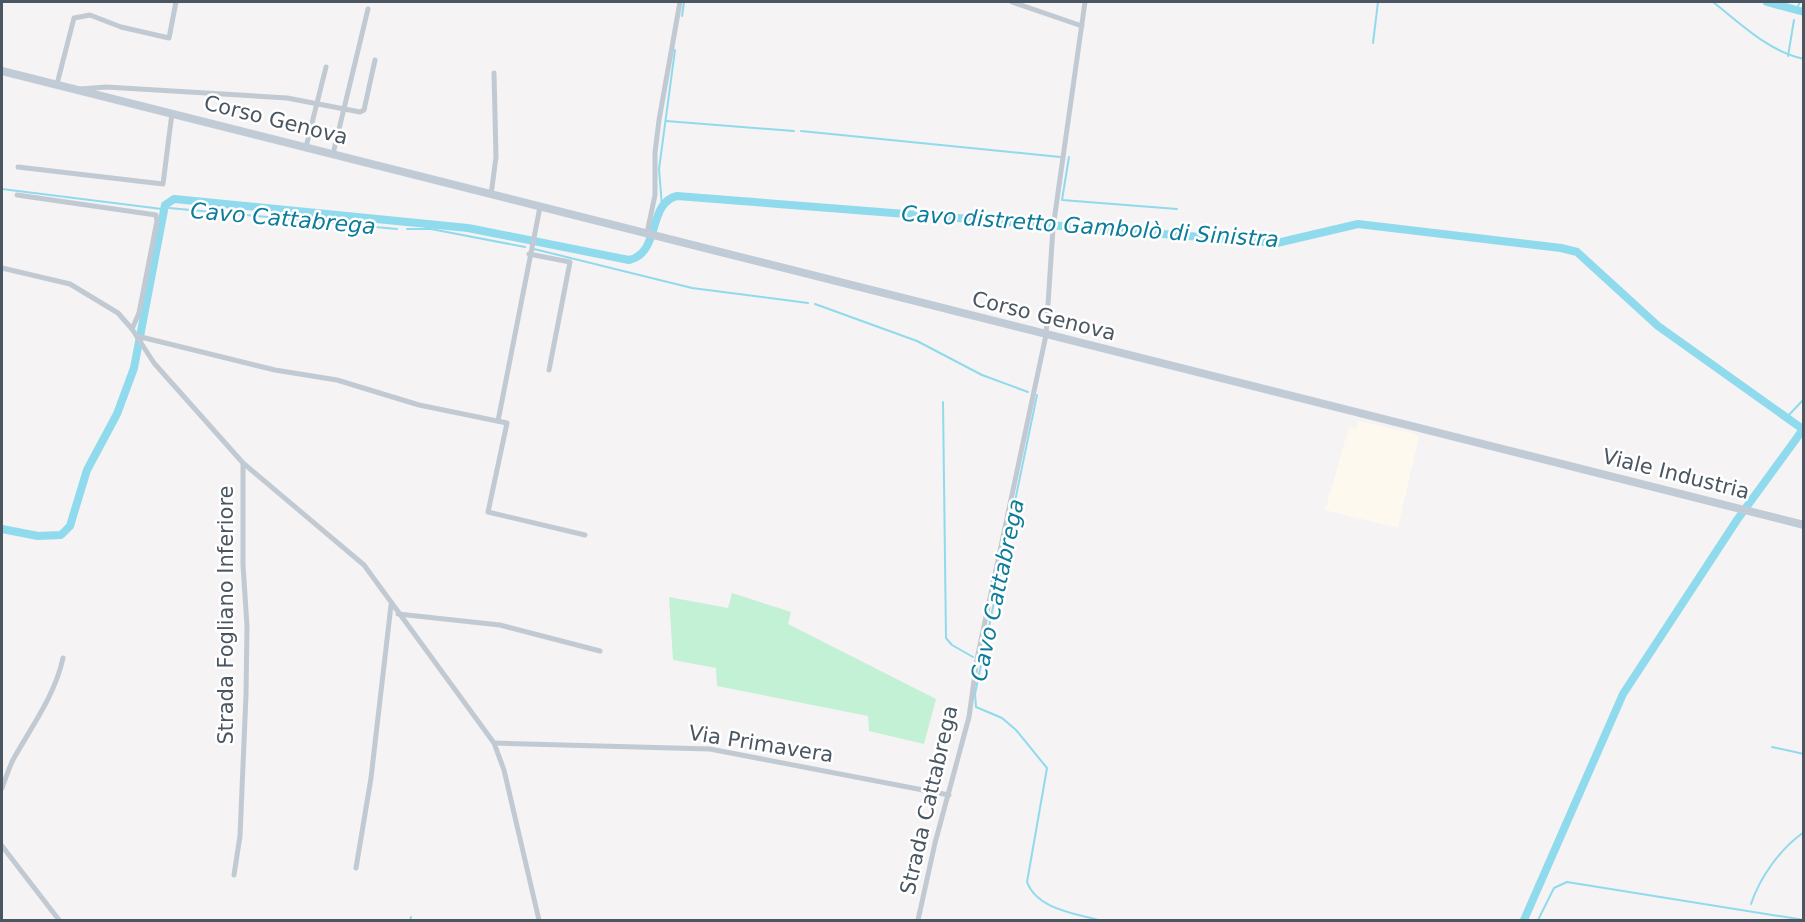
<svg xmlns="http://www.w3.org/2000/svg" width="1805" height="922" font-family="'DejaVu Sans',sans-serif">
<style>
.commercial{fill:#fdf9ef}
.green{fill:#c3f1d5}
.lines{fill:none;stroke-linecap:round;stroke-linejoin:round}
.stream{stroke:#90daee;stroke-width:2}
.canal{stroke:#90daee;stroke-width:8}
.minor{stroke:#c1cad2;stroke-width:5}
.secondary{stroke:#c1cbd6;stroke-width:8}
.labels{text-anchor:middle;stroke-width:5;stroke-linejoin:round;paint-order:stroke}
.street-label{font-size:21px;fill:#4a5661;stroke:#fff}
.water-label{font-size:22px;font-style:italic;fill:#0c7c9b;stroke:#fff}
</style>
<rect width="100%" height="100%" fill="#f5f3f3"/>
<path class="commercial" d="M1358,421L1416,434L1419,437L1398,528L1325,510L1349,427L1356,429Z"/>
<path class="green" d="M732,593L791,612L788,624L936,699L924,744L869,731L868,716L717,686L716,668L673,660L669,597L728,608Z"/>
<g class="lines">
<g class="stream">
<path d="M1713,2C1740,23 1769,52 1804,59"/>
<path d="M1798,6L1800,2"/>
<path d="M682,16L684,2"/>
<path d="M1373,43L1378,2"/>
<path d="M1788,56L1794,20"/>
<path d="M666,121L794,131"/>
<path d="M801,131L1060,157"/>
<path d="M1069,157L1062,200L1177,209"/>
<path d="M2,189L162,209"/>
<path d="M662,206L659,169L675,50"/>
<path d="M169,208L397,229"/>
<path d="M407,229H431L525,247"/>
<path d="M534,249L692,288L808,303"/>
<path d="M815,304L917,341L982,375L1028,392"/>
<path d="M1037,395L975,694L976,707L1002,718L1016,730L1047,768L1027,882C1037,909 1074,913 1098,920"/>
<path d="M943,402L946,638L952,645L973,657"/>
<path d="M1786,418L1804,399"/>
<path d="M1772,747L1804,754"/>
<path d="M1751,904C1760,877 1780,849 1804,832"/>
<path d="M410,920L411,917"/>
<path d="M1538,920L1554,888L1567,882L1804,920"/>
</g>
<g class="canal">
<path d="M1767,2L1804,12"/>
<path d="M2,529L38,536L61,535L70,526L87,470L117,414L134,368L165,205L174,199L468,228L629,260C661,253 647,203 677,196L1277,243L1358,224L1561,248L1577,252L1658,326L1804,430"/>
<path d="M1524,920L1623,694L1737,520L1804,428"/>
</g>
<g class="minor">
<path d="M1012,2L1082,26"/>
<path d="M57,84L74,18L90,15L121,27L169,38L176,2"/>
<path d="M80,89L106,87L287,98L360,112L364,110L375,60"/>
<path d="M306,147L326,67"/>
<path d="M333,154L368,9"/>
<path d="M18,167L163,184L172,113"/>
<path d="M17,195L156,215L157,221L139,313L132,329"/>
<path d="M491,195L496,157L494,73"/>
<path d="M647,233L655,195V153L659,120L680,2"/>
<path d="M529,254L570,262L549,370"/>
<path d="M2,268L70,284L118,313L132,329L154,363L243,463L364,565L494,743L504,770L539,920"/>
<path d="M137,336L275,370L337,380L419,405L507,423L488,512L585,535"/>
<path d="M498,421L540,207"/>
<path d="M398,614L500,625L600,651"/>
<path d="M494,743L710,749L949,795"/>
<path d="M2,788C6,778 9,767 14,758C32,726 55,695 63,658"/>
<path d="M2,846L59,920"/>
<path d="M356,868L371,778L391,605"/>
<path d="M234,875L240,836L246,695L247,626L243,565V463"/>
<path d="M918,920L935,843L969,717L977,659L1046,335L1053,228L1085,2"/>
</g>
<path class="secondary" d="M2,71L1804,525"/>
</g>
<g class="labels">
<g class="street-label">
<text transform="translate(276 120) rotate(14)" y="7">Corso Genova</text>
<text transform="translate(1044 316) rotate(14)" y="7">Corso Genova</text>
<text transform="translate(1676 474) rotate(14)" y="7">Viale Industria</text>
<text transform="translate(226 615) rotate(-90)" y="7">Strada Fogliano Inferiore</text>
<text transform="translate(761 744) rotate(9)" y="7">Via Primavera</text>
<text transform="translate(929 800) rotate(-77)" y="7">Strada Cattabrega</text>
</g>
<g class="water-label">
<text transform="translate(283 218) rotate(5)" y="8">Cavo Cattabrega</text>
<text transform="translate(1090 226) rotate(4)" y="8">Cavo distretto Gambolò di Sinistra</text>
<text transform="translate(997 590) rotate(-78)" y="8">Cavo Cattabrega</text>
</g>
</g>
<rect width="1805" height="922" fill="none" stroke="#4a5661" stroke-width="6"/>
</svg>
